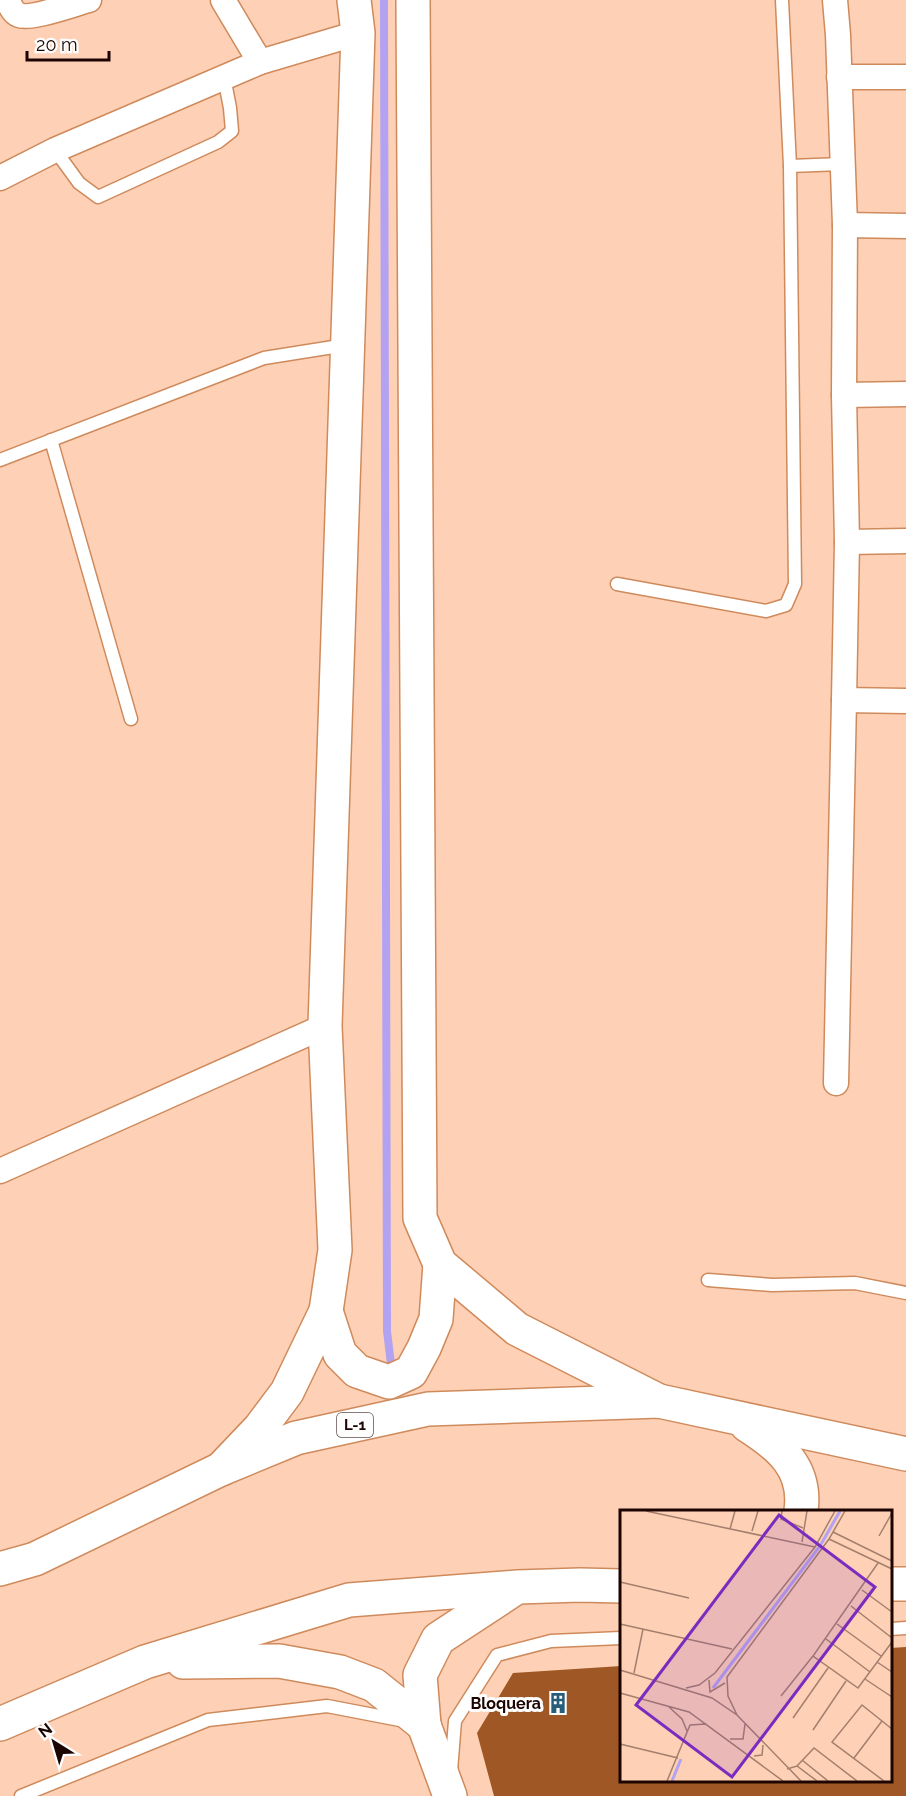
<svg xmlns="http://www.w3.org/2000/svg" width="906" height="1796" font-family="Raleway,sans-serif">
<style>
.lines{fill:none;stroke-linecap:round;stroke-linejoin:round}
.stream{stroke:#b3a2f1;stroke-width:8}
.building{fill:#9f5825}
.lane-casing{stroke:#cf8a5c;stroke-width:15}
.street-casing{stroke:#cf8a5c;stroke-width:27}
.secondary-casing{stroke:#cf8a5c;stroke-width:36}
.primary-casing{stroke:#cf8a5c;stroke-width:36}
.lane{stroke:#fff;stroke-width:12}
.street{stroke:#fff;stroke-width:24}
.secondary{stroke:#fff;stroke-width:33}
.primary{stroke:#fff;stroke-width:33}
.labels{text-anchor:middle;stroke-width:6;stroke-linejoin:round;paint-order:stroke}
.shield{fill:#fdfdfd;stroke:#604f4c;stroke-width:1.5}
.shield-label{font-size:15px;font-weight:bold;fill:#1c0500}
.poi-label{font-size:16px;font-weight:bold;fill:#1c0500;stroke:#fdfdfd;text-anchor:end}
.inset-river{fill:none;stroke:#b3a2f1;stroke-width:3}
.inset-road{fill:none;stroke:#a47f6d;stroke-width:1.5}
.view{fill:#7b2cbf;fill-opacity:0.15;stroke:#7b2cbf;stroke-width:3}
.inset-edge{fill:none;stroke:#1c0500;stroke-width:3}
</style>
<rect width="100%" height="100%" fill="#fed1b6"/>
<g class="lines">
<path class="stream" d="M384,0L387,1331L391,1364"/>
</g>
<path class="building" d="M906,1647V1796H494L477,1733L513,1673L621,1666V1780H890V1648Z"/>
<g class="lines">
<defs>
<g id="lane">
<path d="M55,150L79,183L98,197L218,142L232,131L230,108L224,77"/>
<path d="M790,166L842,164"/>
<path d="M51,440L131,719"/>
<path d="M0,460L264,358L346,345"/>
<path d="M617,584L766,611L786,605L795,584L790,166L782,0"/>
<path d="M708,1280L772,1285L855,1283L906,1293"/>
<path d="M890,1629L906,1628"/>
<path d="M451,1771L455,1721L497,1655L551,1641L621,1638"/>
<path d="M21,1796L208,1720L327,1706L405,1721"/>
</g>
<g id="street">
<path d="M8,0C10,6 13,13 19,15C30,20 74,4 89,0"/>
<path d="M223,0L260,62"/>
<path d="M835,0L838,35L845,225L844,395L847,542L844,700L906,701"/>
<path d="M839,77H906"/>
<path d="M0,178L55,150L260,62L358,33"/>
<path d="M845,225L906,226"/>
<path d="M844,395L906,394"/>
<path d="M847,542L906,541"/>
<path d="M836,1083L844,700"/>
<path d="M0,1171L325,1026"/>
</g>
<g id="secondary">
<path d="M413,0L420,1218L440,1264L517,1329L659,1401"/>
<path d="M326,1311L340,1354L357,1371L389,1382L411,1372L424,1348L436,1319L440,1264"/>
<path d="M221,1469L260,1428L287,1392L326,1311L335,1250L325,1026L358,33L354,0"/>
<path d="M424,1725L450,1796"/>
</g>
<g id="primary">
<path d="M747,1425C780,1446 807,1468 801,1511"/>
<path d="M0,1569L35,1559L221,1469L296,1438L428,1409L659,1401L906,1454"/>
<path d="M890,1584H906"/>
<path d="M183,1662L279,1661L340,1672L374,1685L424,1725"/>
<path d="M0,1724L145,1662L349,1600L517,1587L580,1585L621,1586"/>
<path d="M424,1725L420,1675L438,1639L514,1589"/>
</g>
</defs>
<use href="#lane" class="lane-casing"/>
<use href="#street" class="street-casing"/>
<use href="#secondary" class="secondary-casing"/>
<use href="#primary" class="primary-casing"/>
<use href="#lane" class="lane"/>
<use href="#street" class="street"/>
<use href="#secondary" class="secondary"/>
<use href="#primary" class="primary"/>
</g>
<defs>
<symbol id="building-bare" viewBox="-9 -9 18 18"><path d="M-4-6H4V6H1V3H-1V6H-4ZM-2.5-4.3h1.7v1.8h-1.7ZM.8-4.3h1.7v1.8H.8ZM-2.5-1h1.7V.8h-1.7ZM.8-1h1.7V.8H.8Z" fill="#275d78" stroke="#fdfdfd" stroke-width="2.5" paint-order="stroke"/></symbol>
</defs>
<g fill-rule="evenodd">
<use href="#building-bare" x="543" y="1688" width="30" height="30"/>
</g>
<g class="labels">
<rect class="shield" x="337" y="1413" width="36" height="24" rx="4.5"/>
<g class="shield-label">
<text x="355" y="1430">L-1</text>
</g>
<g class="poi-label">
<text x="541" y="1709">Bloquera</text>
</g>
</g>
<g transform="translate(620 1510)">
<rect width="272" height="272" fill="#fed1b6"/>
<path class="inset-river" d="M93,178L200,36L220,1M52,271L61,249"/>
<path class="inset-road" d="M26,1L195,37M162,1L161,9L183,18M110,19L115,1M132,21L138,1M213,22L272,51M259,26L272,3M209,29L272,59M182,32L187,1M258,53L193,146L238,178L272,132M0,72L69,88M242,80L272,102M231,96L272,128M0,114L112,139M217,114L261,146M206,129L250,162M257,152L272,162M0,160L92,188L117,205L181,271M14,163L23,119M245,169L272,187M89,170L90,182L105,173M66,178L79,175L95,163L195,37L215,1M0,183L69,202L163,271M161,186L193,146M49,197L62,209L67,221M117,205L108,186L107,167L209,29L225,1M173,208L208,158M193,220L226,171M110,229H123L125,214M0,234L58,248M134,246L142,245L143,235M234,248L262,211M182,250L208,271M177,256L194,238L237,271M167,259L177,256L197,271M47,271L70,215L86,214M264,271L212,232L242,195L272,219"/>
<path class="view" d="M159,5L255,77L112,267L16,195Z"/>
<rect width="272" height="272" class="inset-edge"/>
</g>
<g transform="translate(54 1742) rotate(323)" stroke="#fdfdfd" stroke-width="4.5" paint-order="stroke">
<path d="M0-4.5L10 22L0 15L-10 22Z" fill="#1c0500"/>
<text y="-9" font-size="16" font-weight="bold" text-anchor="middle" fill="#1c0500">N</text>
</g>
<path d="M27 51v9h82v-9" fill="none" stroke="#1c0500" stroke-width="3"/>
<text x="36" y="51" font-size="18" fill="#1c0500" stroke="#fdfdfd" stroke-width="4.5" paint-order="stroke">20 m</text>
</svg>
